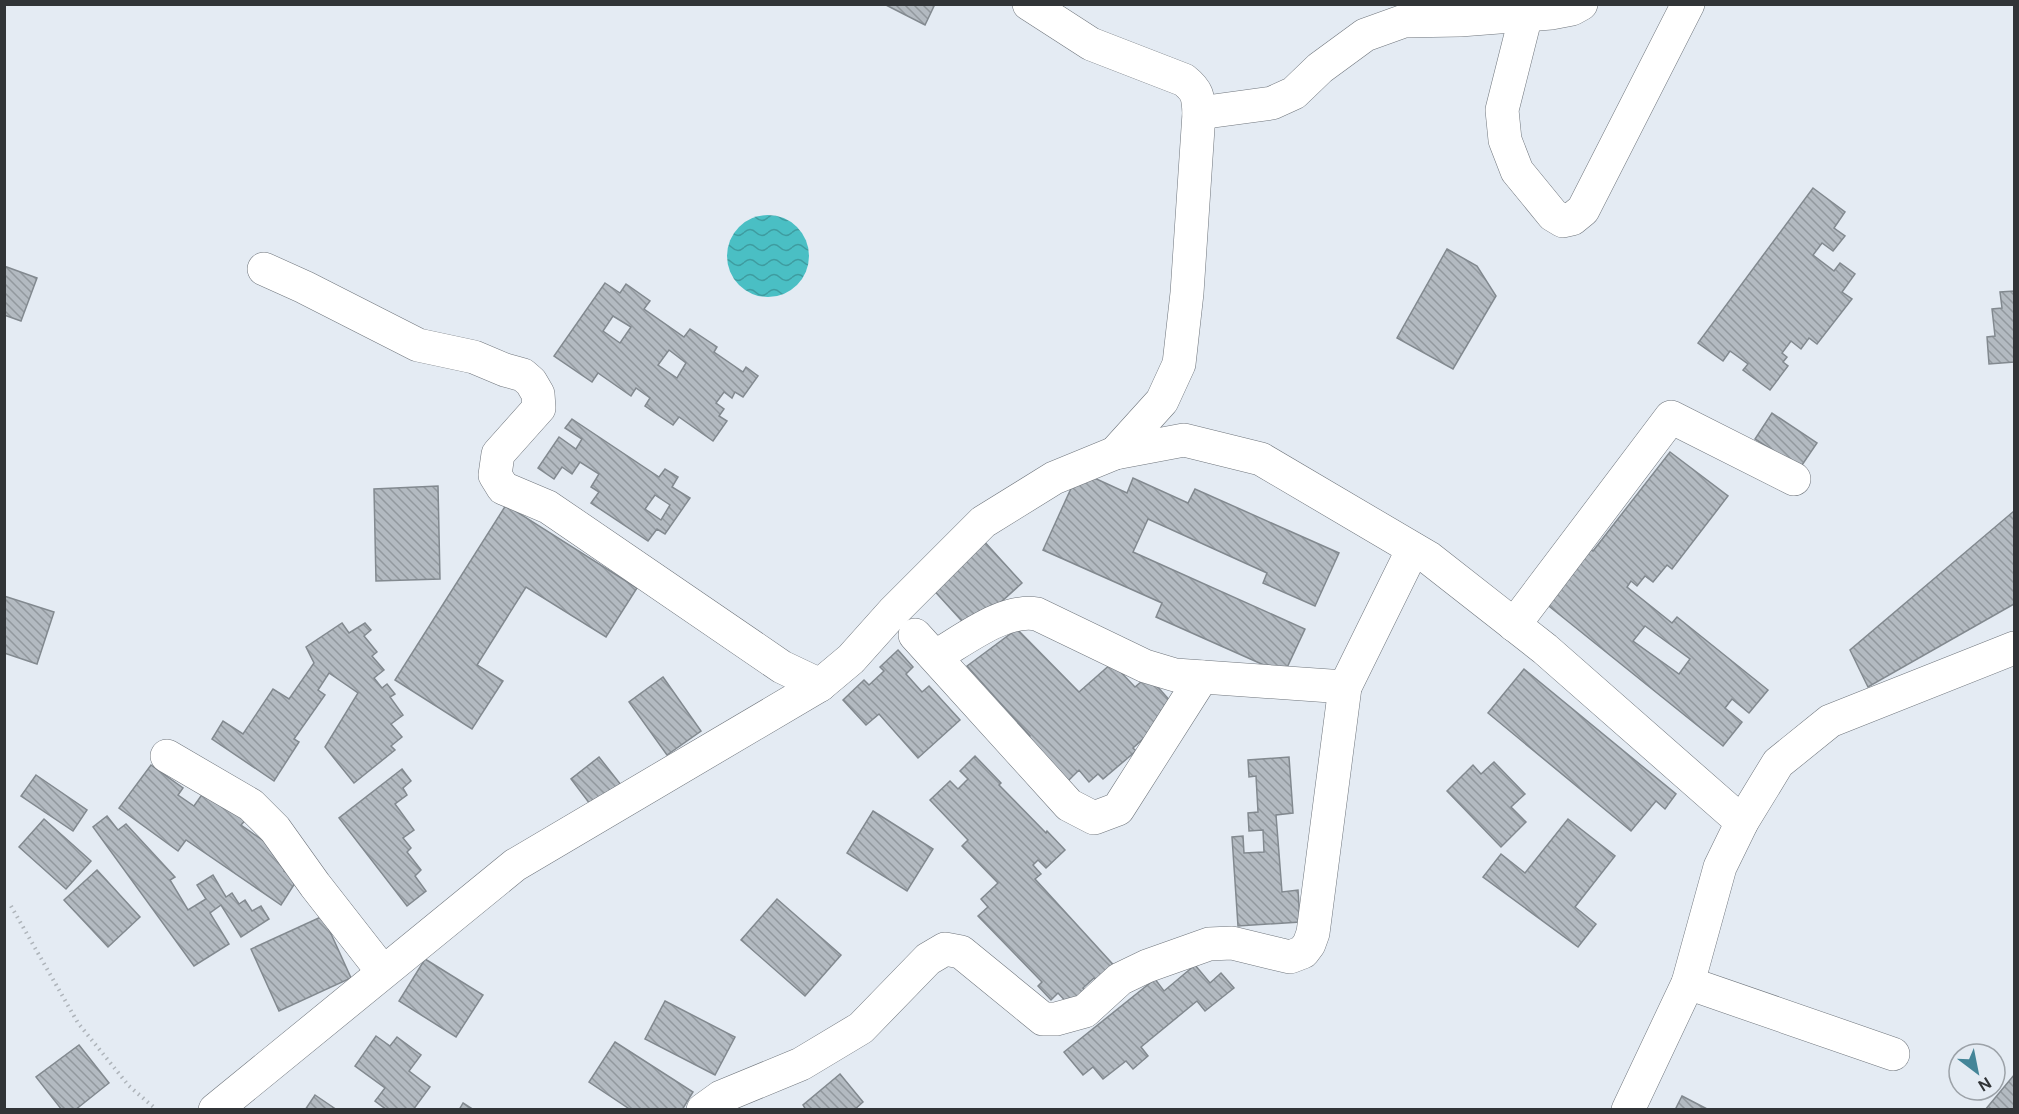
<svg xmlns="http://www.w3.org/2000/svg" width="2019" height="1114" font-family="'DM Sans',sans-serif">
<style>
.water{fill:url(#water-waves)}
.building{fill:url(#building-back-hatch);stroke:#82898f;stroke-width:1.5;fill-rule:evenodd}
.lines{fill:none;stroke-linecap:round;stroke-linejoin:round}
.street-casing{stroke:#6f757c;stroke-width:34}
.path{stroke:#aeb4ba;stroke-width:4;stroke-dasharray:1.5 4.5;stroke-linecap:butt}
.street{stroke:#fff;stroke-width:33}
</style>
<defs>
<pattern id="water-waves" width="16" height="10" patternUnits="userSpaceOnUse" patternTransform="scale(1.5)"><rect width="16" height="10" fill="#4abfc4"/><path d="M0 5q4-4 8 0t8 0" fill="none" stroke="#3e9ca0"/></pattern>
<pattern id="building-back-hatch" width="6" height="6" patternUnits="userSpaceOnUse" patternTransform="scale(1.5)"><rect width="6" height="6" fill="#b3bac1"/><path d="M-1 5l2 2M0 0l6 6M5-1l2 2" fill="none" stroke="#92989e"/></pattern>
</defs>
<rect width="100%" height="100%" fill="#e4ebf3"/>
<circle class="water" cx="768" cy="256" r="41"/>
<g class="building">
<path d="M884,4H935L925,25Z"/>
<path d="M1813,188L1845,212L1834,228L1845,236L1833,251L1822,243L1813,255L1834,271L1840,263L1855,274L1842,292L1852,299L1817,344L1809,338L1801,349L1791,341L1782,353L1787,357L1783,362L1788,366L1770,390L1743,370L1748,364L1730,351L1723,361L1698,343Z"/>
<path d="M1447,249L1477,266L1496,296L1453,369L1397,338Z"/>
<path d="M4,266L37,278L21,321L4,315Z"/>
<path d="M605,283L620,293L626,284L650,301L644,309L684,337L690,329L717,347L714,352L743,372L746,367L758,376L743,397L735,392L732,398L724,392L716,403L724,409L719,416L727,421L713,441L679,417L673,425L645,406L650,398L636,388L631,396L598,373L592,382L554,356ZM613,316L631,327L620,343L603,331ZM669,350L686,363L677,378L658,365Z"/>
<path d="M2014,291V362L1989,364L1987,337L1995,336L1992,309L2002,308L2000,292Z"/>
<path d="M1772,413L1817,443L1800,468L1755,439Z"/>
<path d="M572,419L659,477L665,469L678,477L672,487L690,498L665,534L657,529L648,541L591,503L599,492L591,487L599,474L580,462L572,474L562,467L554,479L538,468L559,437L576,449L582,439L565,428ZM655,495L670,505L661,520L645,509Z"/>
<path d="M1670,452L1728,496L1672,569L1667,565L1653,582L1645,576L1637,586L1631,581L1627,587L1672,623L1677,617L1768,690L1749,713L1732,699L1725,708L1742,722L1723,746L1545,603L1590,548L1593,551ZM1645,626L1690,659L1679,674L1633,641Z"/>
<path d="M1079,471L1127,493L1133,478L1188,503L1195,489L1339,553L1315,606L1263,583L1267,573L1148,519L1133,552L1305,629L1284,674L1156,617L1162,603L1043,550Z"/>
<path d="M438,486L440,579L376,581L374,489Z"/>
<path d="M506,505L637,588L606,637L526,587L477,665L503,681L472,729L395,680Z"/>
<path d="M2014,511V604L1868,687L1850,650Z"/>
<path d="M982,539L1022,583L970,630L930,586Z"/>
<path d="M4,596L54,612L37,664L4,653Z"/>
<path d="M342,623L349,633L365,623L371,630L364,636L377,652L372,656L384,670L374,678L382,688L387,684L395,694L390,697L403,715L391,724L402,737L391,746L395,750L354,783L325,747L358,693L329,673L318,690L325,695L294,739L299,742L274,781L212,739L223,721L243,734L273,689L289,699L314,663L306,647Z"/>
<path d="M1017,629L1079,692L1112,663L1135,687L1148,676L1173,704L1164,720L1133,748L1136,751L1103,779L1098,774L1089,782L1079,770L1065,784L1026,739L1030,736L967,666Z"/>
<path d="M898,650L913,667L906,674L922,692L929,686L960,720L918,758L879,714L866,725L843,700L864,680L869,685L884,671L880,667Z"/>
<path d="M1524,669L1676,794L1665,809L1656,801L1631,831L1488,713Z"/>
<path d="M663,677L701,731L667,755L629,702Z"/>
<path d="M975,756L1001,783L999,785L1046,833L1047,831L1065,850L1046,868L1038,860L1033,865L1041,874L1035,879L1119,971L1102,986L1094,978L1083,988L1086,992L1070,1006L1058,993L1051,1000L1038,986L1042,982L978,916L988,907L981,899L998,883L962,846L968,840L930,800L950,781L958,789L968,779L960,771Z"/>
<path d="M599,757L625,790L596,812L571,779Z"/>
<path d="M1289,757L1293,813L1276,815L1282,892L1298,890L1300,922L1238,926L1232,837L1243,836L1244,853L1264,852L1263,830L1249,831L1248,813L1258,812L1256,776L1249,777L1248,760Z"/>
<path d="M1494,762L1525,794L1511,807L1526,822L1501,847L1447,791L1473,765L1481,774Z"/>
<path d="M151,765L183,788L178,795L194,806L208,786L249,816L241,825L292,861L284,871L297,880L281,905L186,840L178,851L119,808Z"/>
<path d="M402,769L411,781L403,788L407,795L395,804L414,830L403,838L411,848L407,852L421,870L415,876L426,891L407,906L339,818Z"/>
<path d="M36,775L87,810L73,831L21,796Z"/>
<path d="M873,811L933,849L907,891L847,853Z"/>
<path d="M107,816L118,830L126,824L175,877L170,880L188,910L206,899L197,885L213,875L226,897L232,893L239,904L245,900L252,911L261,906L269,919L241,937L221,905L210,913L229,944L194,966L93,827Z"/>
<path d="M44,819L91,861L66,889L19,847Z"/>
<path d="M1568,819L1615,856L1575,907L1596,924L1578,947L1483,877L1501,854L1525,873Z"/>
<path d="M97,870L140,917L108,947L64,900Z"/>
<path d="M777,899L841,955L805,996L741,940Z"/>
<path d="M323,916L351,978L279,1011L251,949Z"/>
<path d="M425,959L483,995L456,1037L399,1001Z"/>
<path d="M1195,965L1210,983L1221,973L1234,988L1205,1011L1197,1001L1141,1047L1148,1056L1133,1069L1126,1061L1103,1079L1093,1067L1083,1075L1064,1052L1155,979L1164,991Z"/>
<path d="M665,1001L735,1037L715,1075L645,1039Z"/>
<path d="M376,1036L390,1046L397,1037L421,1055L409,1071L430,1087L413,1110H387L375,1101L385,1088L355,1066Z"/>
<path d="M615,1042L693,1092L682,1110H631L589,1082Z"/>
<path d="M79,1045L109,1083L75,1110H62L36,1077Z"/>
<path d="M840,1074L863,1102L854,1110H806L803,1105Z"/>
<path d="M2014,1075V1110H1985Z"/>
<path d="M315,1095L337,1110H305Z"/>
<path d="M1682,1096L1709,1110H1675Z"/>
<path d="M463,1103L474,1110H459Z"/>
</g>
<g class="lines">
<defs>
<g id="street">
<path d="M1029,4L1091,44L1184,80C1198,91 1198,97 1199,113L1187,293L1179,364L1162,401L1115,453"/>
<path d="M1526,15L1502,110L1505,140L1517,171L1553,215L1563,221L1572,219L1583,210L1688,4"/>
<path d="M1199,113L1272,103L1294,93L1320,68L1365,35L1404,21L1460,20L1551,13L1572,9L1581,4"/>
<path d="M264,269L304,287L418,345L474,357L505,370L523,375L531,382L538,394L539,408L498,454L495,475L503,488L548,507L782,667L820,685L851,659L893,612L983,522L1054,478L1115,453L1184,440L1261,459L1429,558L1545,649L1742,822"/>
<path d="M1514,625L1671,417L1794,479"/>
<path d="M915,635L1069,805L1094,818L1118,809L1202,677"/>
<path d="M936,656C964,640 1004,608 1037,614L1145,666L1175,675L1345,687"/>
<path d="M167,756L251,805L275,829L315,885L383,972"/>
<path d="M1688,983L1893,1054"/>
<path d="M215,1110L515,865L820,685"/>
<path d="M703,1110L721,1097L801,1064L861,1028L928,959L945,949L961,952L1043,1019H1056L1085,1011L1120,979L1147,966L1209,944L1232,943L1290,957L1303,952L1309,944L1313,933L1345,687L1413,549"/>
<path d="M1628,1110L1688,983L1720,867L1742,822L1778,763L1830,721L2014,648"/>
</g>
</defs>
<use href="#street" class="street-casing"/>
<path class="path" d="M11,906L78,1023L129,1086L157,1110"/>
<use href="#street" class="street"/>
</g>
<rect width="2019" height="1114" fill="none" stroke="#313437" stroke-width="12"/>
<g transform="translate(1977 1072) rotate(148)"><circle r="28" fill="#e4ebf3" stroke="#9ca2a8" stroke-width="1.5"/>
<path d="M0-4.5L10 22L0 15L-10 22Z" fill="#448598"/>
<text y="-9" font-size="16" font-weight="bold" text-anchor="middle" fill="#313437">N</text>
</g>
</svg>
